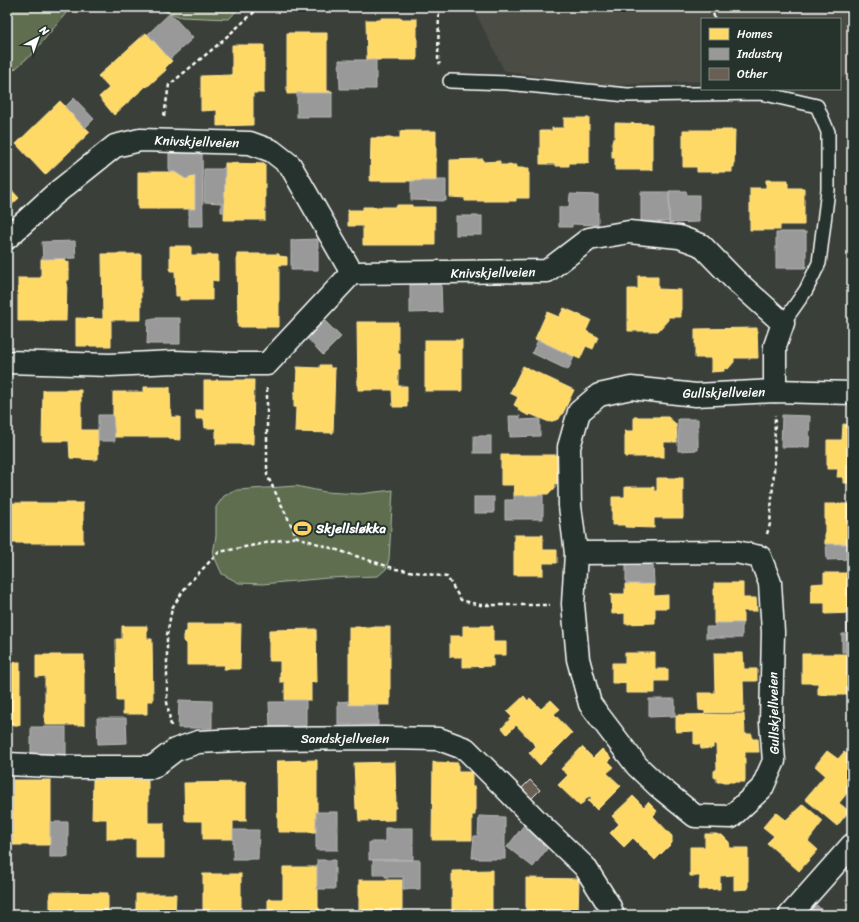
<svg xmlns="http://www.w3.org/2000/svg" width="859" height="922" font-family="Sriracha,sans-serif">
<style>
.built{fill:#4c4d45}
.green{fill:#5e6e50;stroke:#aeb6a8}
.homes{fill:#ffd966;stroke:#ffe494}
.industry{fill:#999;stroke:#b8b8b8}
.building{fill:#6a5f55;stroke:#fff}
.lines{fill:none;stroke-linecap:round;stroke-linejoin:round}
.service-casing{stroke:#fff;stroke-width:16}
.minor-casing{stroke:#fff;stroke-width:25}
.path{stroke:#fff;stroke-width:2.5;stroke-dasharray:4 3;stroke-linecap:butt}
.service{stroke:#26332d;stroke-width:13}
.minor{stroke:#26332d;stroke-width:22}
.labels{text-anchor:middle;stroke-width:4;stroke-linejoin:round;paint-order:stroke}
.street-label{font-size:13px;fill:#fff;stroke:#26332d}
.poi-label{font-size:13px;font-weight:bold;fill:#fff;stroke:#26332d;text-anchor:start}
</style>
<rect width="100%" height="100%" fill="#3a4039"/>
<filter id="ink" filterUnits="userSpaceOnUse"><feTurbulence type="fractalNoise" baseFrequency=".025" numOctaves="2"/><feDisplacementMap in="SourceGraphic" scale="8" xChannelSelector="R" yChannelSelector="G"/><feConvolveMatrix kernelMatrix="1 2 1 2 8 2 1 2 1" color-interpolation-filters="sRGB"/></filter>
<g filter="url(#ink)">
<path class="built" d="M473,7H852V77H840V19H702V81L590,86L504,70Z"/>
<g class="green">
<path d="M7,7H71L33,53L7,76Z"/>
<path d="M154,7H240L229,19L181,17Z"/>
<path d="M296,486L325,492L359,494L393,490L389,559L386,569L378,576L328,578L262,584L239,583L222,574L213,554L216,536V507L224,496L237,490Z"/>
</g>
<g class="homes">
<path d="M381,18H402V19H417V60H367L366,20H381Z"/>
<path d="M146,33L172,61L165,68L166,70L147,87L146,86L114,115L99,97L109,88L98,76Z"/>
<path d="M287,33H327V91H332V93L287,94Z"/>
<path d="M232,45H264V93H253V125L217,126V110L201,111V76L232,75Z"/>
<path d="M60,101L90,132L45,175L16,144Z"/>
<path d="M564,118H589V163H569V166H556V164H540V131H552V128H564Z"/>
<path d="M615,123L652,124V170H615V158H612V141L615,137Z"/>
<path d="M683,130H735L734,167H732V172H697V167H683Z"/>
<path d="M400,131H436V181H370L371,138H400Z"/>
<path d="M483,159V162L500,161V165H516V168H529V198H516V201H465V198L450,197V160Z"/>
<path d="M225,163L265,164V220H224Z"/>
<path d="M138,172H175L186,179L195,175V209H138Z"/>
<path d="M766,180H788V188H804V225H780V230H750V188H766Z"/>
<path d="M7,185L19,198L7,209Z"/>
<path d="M397,205H412V207H435V245H363V226H348V210H363V207H397Z"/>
<path d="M170,246H191V255H218V281L212,280V300H180V296H176L175,271H170Z"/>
<path d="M102,254H141V320H111V346H76V318L103,319Z"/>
<path d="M237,254H279V256L287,257V265H279V327H238Z"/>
<path d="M41,259H65V261L69,262V280H67L66,321H18V278H41Z"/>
<path d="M638,276H658V289L681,290V317H668V320L658,331H628V289H638Z"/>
<path d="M564,308L591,320L586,331L598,337L593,349L586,346L580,359L535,339L547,312L559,317Z"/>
<path d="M357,322H398V354H400V369H398V386H407V407H393L392,390H358Z"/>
<path d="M757,328L758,358H734V362L728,369L724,368V371L711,372V358H695V329Z"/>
<rect x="425" y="340" width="37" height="51"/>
<path d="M320,365H330V368H335L333,433L295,432L296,407H294V392H296L297,367L320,368Z"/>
<path d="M523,366L574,390L562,415H561L559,419L549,422L530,414L529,416L518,410L519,408L514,405L518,397L510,393Z"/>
<path d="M216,380H254L253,444H216V428H205L204,419H196V410H204V381H216Z"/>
<path d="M144,387H170L171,417H180V440L169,439V437H114V427H113V392H144Z"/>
<path d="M43,390H81V430H98V459H95V460L70,458L69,441H42Z"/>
<path d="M634,417H668L676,424L677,442H664V457H625V431H634Z"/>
<path d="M843,424L852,425V483H843V477H837L838,469H827V440H842Z"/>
<path d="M501,455H557V484L555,483V488L548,494H543V495L514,496V485H501Z"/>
<path d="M657,478H683V518H654V528L625,527V525H612V497H625V487H654V491H657Z"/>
<rect x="13" y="503" width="70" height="40"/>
<rect x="825" y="504" width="27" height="40"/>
<path d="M514,535H543V550H557V563H543V575H514Z"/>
<path d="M824,573H852V613L825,614V603H811V584L824,583Z"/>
<path d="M714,583H743V598H756L757,611H743V623L714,624Z"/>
<path d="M625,584H654V596L668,595V608H655V623L625,624V613L612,614L611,594H625Z"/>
<path d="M187,624H241L240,669H224L225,665H187V644L184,641V633L187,631Z"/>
<path d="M122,626H147V639H152L153,701H147V714H123V701H117L116,639H122Z"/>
<path d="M463,626H493V642H506V655H493V666L463,667V657H450V636H463Z"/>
<rect x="349" y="627" width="41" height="78"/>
<path d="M316,629L317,682H311V700H285V682H280V661H269V630Z"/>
<path d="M625,653H655V669H668V681H655V693H626V683H612V663H625Z"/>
<path d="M714,653H743L744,669H757V681H743L744,712L705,713V711L699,710L698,693H715Z"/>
<path d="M802,654H847V670H852V695H818V683H802Z"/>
<path d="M36,655H84V725H45V676L36,677Z"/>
<rect x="7" y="662" width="13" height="63"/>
<path d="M524,696L528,701L530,698L541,709L551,700L560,709L554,714L572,733L540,765L529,753L536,746L516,725L507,734L502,728L512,717L507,712Z"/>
<path d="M744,714L745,734H752V739H758L759,752H745V782H717V779L714,777V771L717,769L716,744H713V748L701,749L700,744H694V731L676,732V715Z"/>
<path d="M582,747L593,758L602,749L611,758L608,761L614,767L607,773L621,786L597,810L588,801L592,798L589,796L580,806L558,785L568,775L561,769Z"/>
<path d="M827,751L838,759L844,752L852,758V795L848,792L839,803L849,811L837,826L805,799L825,775L815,766Z"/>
<path d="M317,760V832H278L277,761Z"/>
<path d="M395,762L396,808H394V820L359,821L358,809H356L354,763Z"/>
<path d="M433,762L458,763V772H472V787H475V815H472V840H432Z"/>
<rect x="13" y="780" width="38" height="65"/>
<path d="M93,780H148V823H164V858H136V839H107V819H92Z"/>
<path d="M246,782V821H233V839H203V821H185L184,783Z"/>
<path d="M633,796L644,807L648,802L657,811L653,816L672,836V843L655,860L633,838L624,847L610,833L619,824L612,816Z"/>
<path d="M803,804L823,821L808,841L818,850L799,871L767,843L774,836L763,827L776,812L786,820Z"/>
<path d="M705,834H717L718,835H722L729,842L730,848H748V889L734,890V875L720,876V889L699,890L700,876H690V847H705Z"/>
<path d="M283,867H318V907L320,910V915H268V899H283Z"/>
<path d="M492,870V915H452V871Z"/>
<rect x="203" y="874" width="38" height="41"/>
<path d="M526,878L579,879L578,915H526Z"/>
<rect x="359" y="880" width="43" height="35"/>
<path d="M50,892L108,893V915H50Z"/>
<path d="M136,894H176L175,915H136Z"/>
</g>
<g class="industry">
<path d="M170,13L193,38L170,59L148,34Z"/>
<path d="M339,60H376V89H340Z"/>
<rect x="297" y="93" width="35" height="24"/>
<path d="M74,98L94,119L85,128L65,107Z"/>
<path d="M202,150L203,226H189V209H195V175L186,179L175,172H169V151Z"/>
<path d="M225,167L224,212H221V203L204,202V169H222Z"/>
<path d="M436,180H446V201L411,200V181H436Z"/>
<path d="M669,191H686L687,195H699V222L669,223Z"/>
<rect x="641" y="192" width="28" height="30"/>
<path d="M570,194L598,195V225L572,224V227H559V207H569Z"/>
<rect x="456" y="216" width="26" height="19"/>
<path d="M780,232H806V268H776V233H780Z"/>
<path d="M318,239V270H291V240Z"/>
<path d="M75,241L76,258L43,259L42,242Z"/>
<path d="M441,283L442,312L410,313V284Z"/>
<path d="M321,317L341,337L323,355L304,335Z"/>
<path d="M156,318H180V344H147L148,319H156Z"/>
<path d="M538,340L574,357L568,370L532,353Z"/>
<path d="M98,415H113L115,441H98Z"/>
<path d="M782,415L810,416L809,447H781Z"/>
<path d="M509,416H520V420L540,419V436L510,437Z"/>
<path d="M678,419H698V450L678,451Z"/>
<rect x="474" y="436" width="17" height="17"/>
<path d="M543,495V519H505V500H514V496Z"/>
<rect x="474" y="497" width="20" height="16"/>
<path d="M826,544H852V559L827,560Z"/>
<path d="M626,563H653L654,584H626Z"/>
<path d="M852,613V634H847L846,614Z"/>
<path d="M715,623H742V638H706V627H715Z"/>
<path d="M842,634H852V662H850V652H842Z"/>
<path d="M649,699H675V716L649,717Z"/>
<path d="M179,700L212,701V728H178Z"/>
<path d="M285,700H306V726L270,727L269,702H285Z"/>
<path d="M349,701V705H378V725H338V702Z"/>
<path d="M97,718H126L127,743L98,744Z"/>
<rect x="31" y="727" width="35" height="29"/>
<rect x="316" y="812" width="22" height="38"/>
<path d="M479,816L505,817V859H479V858H472L474,836H478Z"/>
<rect x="50" y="822" width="18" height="35"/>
<path d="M524,825L550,845L533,867L507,847Z"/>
<path d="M385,828H413V860H369V842H385Z"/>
<path d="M233,830H259L258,859H233Z"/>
<rect x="317" y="860" width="18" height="29"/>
<path d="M373,860H420V889H403V877H385V875H373Z"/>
<path d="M814,903L828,915H803Z"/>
</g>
<path class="building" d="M530,780L540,790L531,799L521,789Z"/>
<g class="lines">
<defs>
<path id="service" d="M450,81L507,83L627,95L761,93L817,106L828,132V190L819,263L806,290L783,323"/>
<g id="minor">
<path d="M7,238L55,194L115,146L140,140L250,143L272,151L290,165L352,273"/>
<path d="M7,362L110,365L174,362L233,364H267L352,273L547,271L589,239L629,232L679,237L701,245L734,279L783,323L775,346V391"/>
<path d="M576,553L736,552L760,557L770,583L773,632L771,723L774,761L762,788L731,817L695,816L658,786L637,766L590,704L578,659L573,604L576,553L570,506L569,447L579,412L599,395L631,388L696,395L775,391L852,393"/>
<path d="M7,764L75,767H153L175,750L198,742L256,739L384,738L439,739L466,749L510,793L539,823L585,867L609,905L613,915"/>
<path d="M790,915L852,845"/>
</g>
</defs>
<use href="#service" class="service-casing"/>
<use href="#minor" class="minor-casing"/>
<g class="path">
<path d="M439,7L438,61L440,64"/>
<path d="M711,7L715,19"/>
<path d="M164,116L169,85L214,48L260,7"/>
<path d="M267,388V475L297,537L396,569L447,577L461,600L480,605H550"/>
<path d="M767,534L770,524L774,471L775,415"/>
<path d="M171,726L167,702V635L172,608L187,585L219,552L297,537"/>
</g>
<use href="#service" class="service"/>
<use href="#minor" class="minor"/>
</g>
</g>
<defs>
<symbol id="stadium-bare" viewBox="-9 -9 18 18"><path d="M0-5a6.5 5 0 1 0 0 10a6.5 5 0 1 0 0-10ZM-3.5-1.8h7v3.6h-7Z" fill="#ffd166" stroke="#26332d" stroke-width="2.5" paint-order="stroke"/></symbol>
</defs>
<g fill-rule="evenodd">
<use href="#stadium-bare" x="290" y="516" width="25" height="25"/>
</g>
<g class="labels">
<g class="street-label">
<text transform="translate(197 141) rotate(2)" y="5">Knivskjellveien</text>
<text transform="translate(493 272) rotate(-1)" y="5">Knivskjellveien</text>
<text transform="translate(724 392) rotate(-1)" y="5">Gullskjellveien</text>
<text transform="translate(773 713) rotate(-91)" y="5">Gullskjellveien</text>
<text x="345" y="743">Sandskjellveien</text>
</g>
<g class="poi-label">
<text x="316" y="533">Skjellsløkka</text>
</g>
</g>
<rect width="859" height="922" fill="none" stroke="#26332d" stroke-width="24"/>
<rect x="12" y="12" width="835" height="898" fill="none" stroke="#fff" stroke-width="1.5" filter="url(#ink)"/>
<rect x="701" y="18" width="140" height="72" fill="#26332d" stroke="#7d8581"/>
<rect x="709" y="28" width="20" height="12" fill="#ffd966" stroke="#7d8581"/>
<text x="737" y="38" font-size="12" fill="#ffffff">Homes</text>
<rect x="709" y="48" width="20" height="12" fill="#999999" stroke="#7d8581"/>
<text x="737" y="58" font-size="12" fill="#ffffff">Industry</text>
<rect x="709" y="68" width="20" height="12" fill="#6a5f55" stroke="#7d8581"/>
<text x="737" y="78" font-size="12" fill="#ffffff">Other</text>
<g transform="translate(38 38) rotate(41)" stroke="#26332d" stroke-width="3" paint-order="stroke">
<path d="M0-3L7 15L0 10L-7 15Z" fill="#ffffff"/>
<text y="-6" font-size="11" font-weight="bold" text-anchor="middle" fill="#ffffff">N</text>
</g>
</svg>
